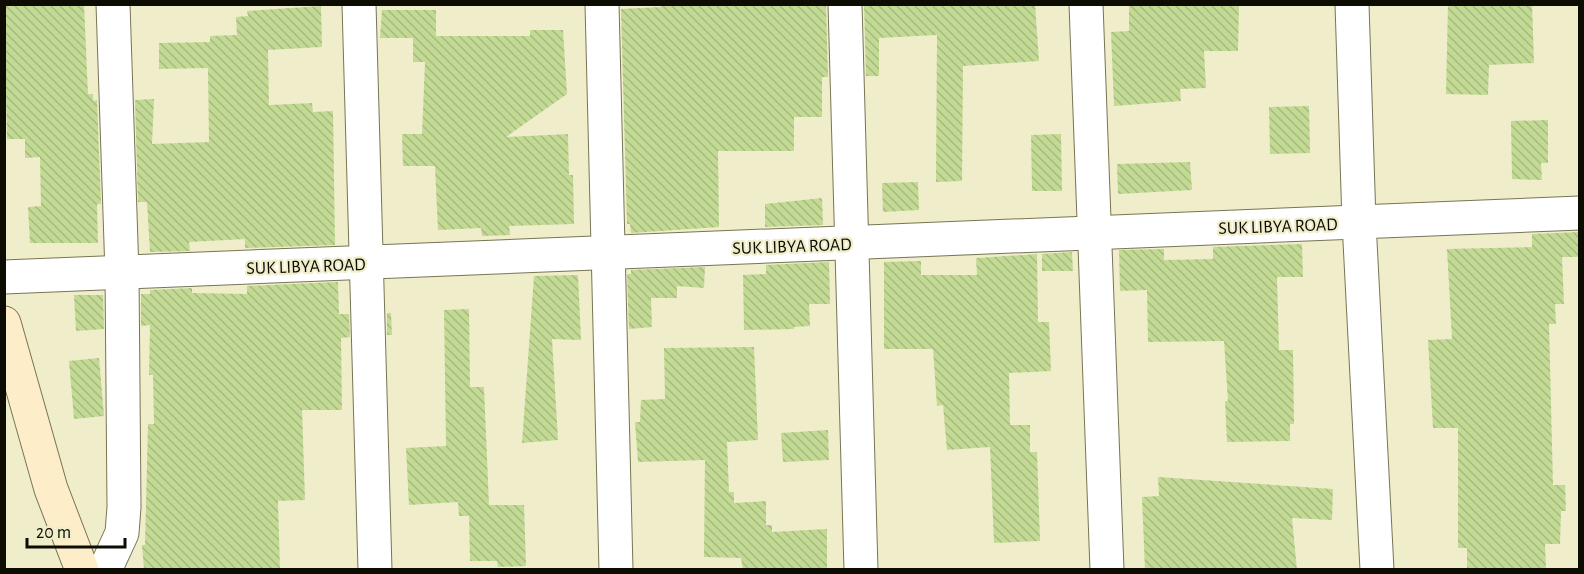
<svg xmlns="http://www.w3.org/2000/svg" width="1584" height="574" font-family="'Alegreya Sans',sans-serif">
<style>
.building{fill:url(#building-back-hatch)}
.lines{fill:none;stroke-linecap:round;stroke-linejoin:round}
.minor-casing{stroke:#777556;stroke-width:35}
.secondary-casing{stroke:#777556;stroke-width:35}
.minor{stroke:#fff;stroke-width:33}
.secondary{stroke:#fdedc9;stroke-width:33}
.labels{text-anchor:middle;stroke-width:4.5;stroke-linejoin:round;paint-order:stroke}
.street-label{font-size:18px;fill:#0d0c02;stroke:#f0edcb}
</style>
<defs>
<pattern id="building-back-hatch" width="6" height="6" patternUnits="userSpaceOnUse" patternTransform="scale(1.5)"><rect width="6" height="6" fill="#c3da95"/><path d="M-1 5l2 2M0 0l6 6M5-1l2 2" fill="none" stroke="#a6ba7f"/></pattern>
</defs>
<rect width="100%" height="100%" fill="#f0edcb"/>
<g class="building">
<path d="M4,4H84L88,94H93V101L97,100L101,204H97L98,243H30L28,207L41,206L40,157L25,158V139H7Z"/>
<path d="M661,4H826L828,77H822V117H794V151H718L719,227L631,233L630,224H627L621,9L661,7Z"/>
<path d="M864,4H1035L1039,61L963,66L962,181L936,182L937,35L879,38V76H866Z"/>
<path d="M1129,4L1239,5L1238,51H1204L1206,88L1180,89L1181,101L1114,106L1111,32L1129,31Z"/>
<path d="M1448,4H1532L1534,63L1489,65L1488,95L1446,94Z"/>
<path d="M321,6L322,47L268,50L269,105L312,103L313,112L333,111L335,245L245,248V239L189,242L190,251L150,252L147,202H138L135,100L154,99L152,144L209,142L208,68L159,69V43L210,42V36L237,35L236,17L248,16L247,11Z"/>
<path d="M382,10H436V36H530V30H563L567,94L506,137L568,134L569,175H573L574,224L509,226L510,235L482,236L481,228L438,230L435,166H403L402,134H422L425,62H413V38H380Z"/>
<path d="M1309,106L1310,153L1270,154L1269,107Z"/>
<path d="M1548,120V163H1541L1542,180L1512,179L1511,121Z"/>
<path d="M1061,134L1062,191H1032L1031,135Z"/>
<path d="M1190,162L1192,190L1118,194L1117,164Z"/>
<path d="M918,182L919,210L883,212L882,183Z"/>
<path d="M822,198L823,225L765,227V204Z"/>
<path d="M1580,232V257H1562L1564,304H1555L1556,324H1549L1553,485H1565L1566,511H1561L1560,544H1545L1546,569L1467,570V548H1458V428H1433L1428,340L1452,339L1447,249L1532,247V234Z"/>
<path d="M1302,244L1303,277H1277L1279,350H1293L1294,424H1290V441L1227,442L1225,401H1228L1224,341L1148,342L1147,290L1120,291L1119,250L1164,249V260L1213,259V247Z"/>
<path d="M1072,252L1073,271H1042V254Z"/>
<path d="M1037,254L1038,322H1049L1051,371L1009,373L1010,425H1030V452H1037L1040,541L994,543L990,447L947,450L943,405L937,406L933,349H884V262L921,261V275H977L976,258Z"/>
<path d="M829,262L830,304H809L810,326L794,327V329L744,330L743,275L766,274V265Z"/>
<path d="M705,267L704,288L677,286V298H651L652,327L629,329L627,274H631V270Z"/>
<path d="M578,275L581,340L552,339L558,440L522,443L534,276Z"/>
<path d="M338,282L339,314H349L350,337L341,338L342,410H302L305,500L278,501L280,570H144L142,545H145L148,424H154L153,375H149L150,325L141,326V294H150V290L192,288V293L247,294V286Z"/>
<path d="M74,295H103L104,329L76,331Z"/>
<path d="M469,309L470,387H484L489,505H524L526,566L498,567L497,561H470L469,516H459L458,502L409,505L406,448L446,446L444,310Z"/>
<path d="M387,313H391L392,335H387Z"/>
<path d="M754,347L758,440L727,442L729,492H734V503L766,501V525H772V532L827,529V570H743L741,558L704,557L705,460L638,462L635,422H640L641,400L665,399L664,348Z"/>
<path d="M99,358L104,416L74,419L69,361Z"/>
<path d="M828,430L829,460L783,462L781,433Z"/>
<path d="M1158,477L1333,489L1332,520L1292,518L1297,570H1145L1142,497L1159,496Z"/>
</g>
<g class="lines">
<defs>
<g id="minor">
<path d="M359,4L375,570"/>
<path d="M602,4L616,570"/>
<path d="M845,4L861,570"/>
<path d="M1086,4L1107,570"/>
<path d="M1352,4L1359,222L1377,570"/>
<path d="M4,277L1580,213"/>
<path d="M105,570L122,533L124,507L122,273L113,4"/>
</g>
<path id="secondary" d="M4,323L51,489L82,570"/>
</defs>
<use href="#minor" class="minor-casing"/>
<use href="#secondary" class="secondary-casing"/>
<use href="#minor" class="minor"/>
<use href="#secondary" class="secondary"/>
</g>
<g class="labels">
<g class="street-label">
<text transform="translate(1278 226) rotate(-2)" y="6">SUK LIBYA ROAD</text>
<text transform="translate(792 246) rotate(-2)" y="6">SUK LIBYA ROAD</text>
<text transform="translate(306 266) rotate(-2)" y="6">SUK LIBYA ROAD</text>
</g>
</g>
<rect width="1584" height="574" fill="none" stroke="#0d0c02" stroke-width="12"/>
<path d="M27 538v9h98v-9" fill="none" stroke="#0d0c02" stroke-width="3"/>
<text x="36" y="538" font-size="18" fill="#0d0c02" stroke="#f0edcb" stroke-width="4.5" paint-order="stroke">20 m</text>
</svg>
